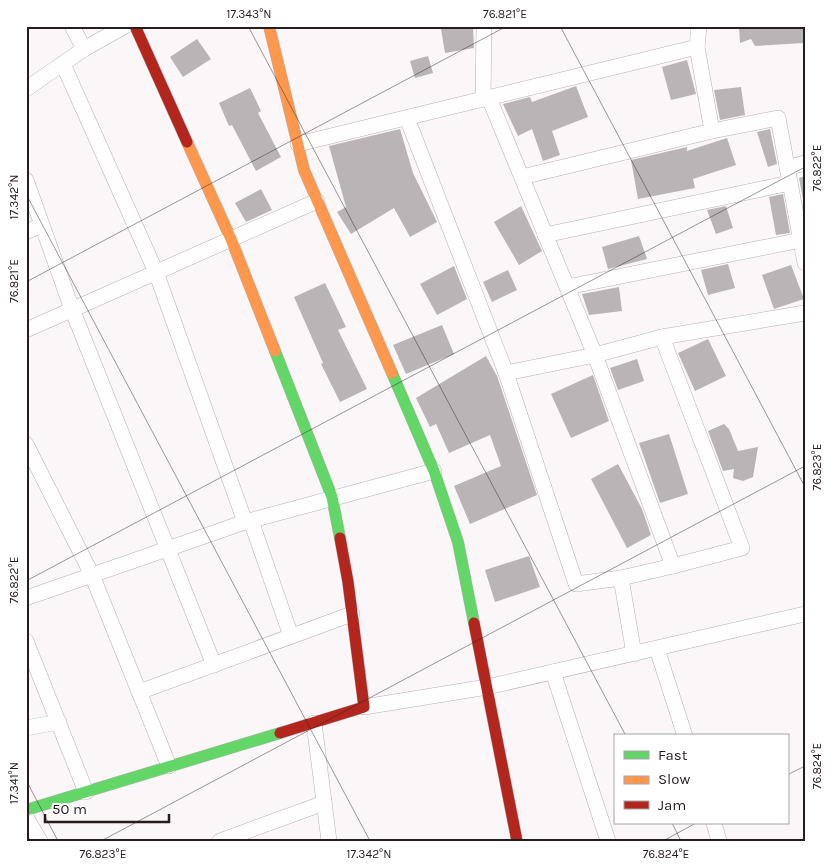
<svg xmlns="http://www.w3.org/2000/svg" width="831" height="867" font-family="Karla,sans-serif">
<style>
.building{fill:#bbb4b6}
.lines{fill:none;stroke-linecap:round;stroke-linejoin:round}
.street-casing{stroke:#b7b1b2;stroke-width:16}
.fast-casing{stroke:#b7b1b2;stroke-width:12}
.slow-casing{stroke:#b7b1b2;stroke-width:12}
.jam-casing{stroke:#b7b1b2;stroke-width:12}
.street{stroke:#fefefe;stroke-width:15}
.fast{stroke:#63d668;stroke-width:11}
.slow{stroke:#ff974d;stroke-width:11}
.jam{stroke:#b3261e;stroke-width:11}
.ticks{fill:none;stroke:#261d1f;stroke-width:1;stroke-opacity:0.45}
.neatline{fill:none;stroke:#261d1f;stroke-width:2}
.ticks-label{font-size:12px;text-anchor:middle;fill:#261d1f}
</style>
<rect width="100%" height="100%" fill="#fbf6f7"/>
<g class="building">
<path d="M455,26H473L474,48L445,53L441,29Z"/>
<path d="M739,26H803L804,43L755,46L751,39L740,43Z"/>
<path d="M197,39L211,59L183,77L170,57Z"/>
<path d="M428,56L433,73L415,78L410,61Z"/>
<path d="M687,60L696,94L671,100L662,67Z"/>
<path d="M576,86L588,117L552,131L560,155L543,161L532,129L518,136L503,104L530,97L532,102Z"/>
<path d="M741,87L745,115L720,120L714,90Z"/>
<path d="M250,88L261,111L258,113L281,157L256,171L232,125L229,126L219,103Z"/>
<path d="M400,129L413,173L437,222L410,237L394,208L351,234L337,212L346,207L329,146Z"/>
<path d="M770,129L777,164L768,167L757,132Z"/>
<path d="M727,138L736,165L693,179L695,188L638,199L631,160L687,147V151Z"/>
<path d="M805,176V210L799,178Z"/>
<path d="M261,189L272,210L246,222L235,203Z"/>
<path d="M783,194L790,233L776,235L769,197Z"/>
<path d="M521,206L542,251L519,265L494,222Z"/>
<path d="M726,206L733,228L716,234L707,210Z"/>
<path d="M639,236L647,259L608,269L602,247Z"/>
<path d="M728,264L735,288L708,295L701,270Z"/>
<path d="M791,265L804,299L774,309L762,275Z"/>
<path d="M454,266L467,299L437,315L420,284Z"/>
<path d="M508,270L517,290L492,302L483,282Z"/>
<path d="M325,283L346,327L338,330L367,389L340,402L321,364L323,363L294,297Z"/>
<path d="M619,287L622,311L589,315L582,294Z"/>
<path d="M442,325L454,354L406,374L393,345Z"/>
<path d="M708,339L726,376L695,391L678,353Z"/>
<path d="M486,356L497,376L537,495L470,524L454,486L501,466L490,435L449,453L436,424L430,427L416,398Z"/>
<path d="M637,359L644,381L618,390L610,368Z"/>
<path d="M593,375L609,421L571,438L551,394Z"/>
<path d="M724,424L729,429L738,451L758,447L753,477L743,481L733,478L734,469L723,471L708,431Z"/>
<path d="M669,434L688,494L660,503L639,443Z"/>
<path d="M618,464L642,509L651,535L627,548L591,479Z"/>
<path d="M529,556L540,587L495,602L485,570Z"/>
</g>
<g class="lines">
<defs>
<g id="street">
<path d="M72,26L84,49"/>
<path d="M697,47L712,131L778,118L805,263"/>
<path d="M63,64L156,272L245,522"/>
<path d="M26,89L84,49L125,26"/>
<path d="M489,98L595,355L673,566L621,578"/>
<path d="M483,99L484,26"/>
<path d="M407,118L506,373L595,355L662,337L805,313"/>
<path d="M298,144L697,47L699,26"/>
<path d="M787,168L805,163"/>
<path d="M522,177L712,131"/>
<path d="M26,180L72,309L214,665"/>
<path d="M26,232L42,225"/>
<path d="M545,235L790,183"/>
<path d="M567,287L801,240"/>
<path d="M26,330L317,201"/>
<path d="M662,337L742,548L673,566"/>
<path d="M506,373L576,584L621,578L634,654"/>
<path d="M26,444L92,575L169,766"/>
<path d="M251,521L291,636"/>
<path d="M26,598L245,522L434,471"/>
<path d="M26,641L86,792"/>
<path d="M657,649L685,736"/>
<path d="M553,672L608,841"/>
<path d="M139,692L352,614"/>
<path d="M364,707L487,687L805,614"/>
<path d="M314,723L329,841"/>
<path d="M26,728L59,722"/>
<path d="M26,817L40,841"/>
<path d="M714,823L719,841"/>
<path d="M220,841L324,803"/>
</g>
<g id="fast">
<path d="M275,351L332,497L340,538"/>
<path d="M392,373L434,471L458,542L474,623"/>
<path d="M26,810L280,733"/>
</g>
<g id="slow">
<path d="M269,26L304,170L392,373"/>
<path d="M187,142L231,239L275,351"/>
</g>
<g id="jam">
<path d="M135,26L187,142"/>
<path d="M474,623L517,841"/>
<path d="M280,733L364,707L348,582L340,538"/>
</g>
</defs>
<use href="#street" class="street-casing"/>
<use href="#fast" class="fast-casing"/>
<use href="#slow" class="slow-casing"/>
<use href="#jam" class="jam-casing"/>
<use href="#street" class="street"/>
<use href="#fast" class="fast"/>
<use href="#slow" class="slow"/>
<use href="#jam" class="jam"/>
</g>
<path class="ticks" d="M248,26L626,736M560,26L805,487M26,194L370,841M26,282L507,26M26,581L805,167M787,775L805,766M26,780L58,841M672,823L681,841M101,841L805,466M663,841L696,823"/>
<rect width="831" height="867" fill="none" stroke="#ffffff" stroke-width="55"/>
<rect x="614" y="734" width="175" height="90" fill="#ffffff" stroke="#a8a5a5"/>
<rect x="624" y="751" width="25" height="8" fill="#63d668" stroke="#a8a5a5"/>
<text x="658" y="760" font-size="15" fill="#261d1f">Fast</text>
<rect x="624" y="776" width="25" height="8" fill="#ff974d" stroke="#a8a5a5"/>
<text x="658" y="784" font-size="15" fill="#261d1f">Slow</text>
<rect x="624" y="801" width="25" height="8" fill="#b3261e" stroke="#a8a5a5"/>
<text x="658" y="810" font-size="15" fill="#261d1f">Jam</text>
<path d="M45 814v8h124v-8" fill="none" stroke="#261d1f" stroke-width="2.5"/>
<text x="52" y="814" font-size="15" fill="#261d1f" stroke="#ffffff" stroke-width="4" paint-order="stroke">50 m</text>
<rect x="28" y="28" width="776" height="812" class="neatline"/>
<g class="ticks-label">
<text x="249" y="18">17.343°N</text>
<text x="505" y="18">76.821°E</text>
<text transform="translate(817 168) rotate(-90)" y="4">76.822°E</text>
<text transform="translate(14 197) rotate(-90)" y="4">17.342°N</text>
<text transform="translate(14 281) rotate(-90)" y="4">76.821°E</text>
<text transform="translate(817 467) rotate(-90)" y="4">76.823°E</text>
<text transform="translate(14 580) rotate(-90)" y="4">76.822°E</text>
<text transform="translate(817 766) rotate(-90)" y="4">76.824°E</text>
<text transform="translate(14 783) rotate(-90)" y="4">17.341°N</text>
<text x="103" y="858">76.823°E</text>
<text x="369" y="858">17.342°N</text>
<text x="666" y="858">76.824°E</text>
</g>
</svg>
